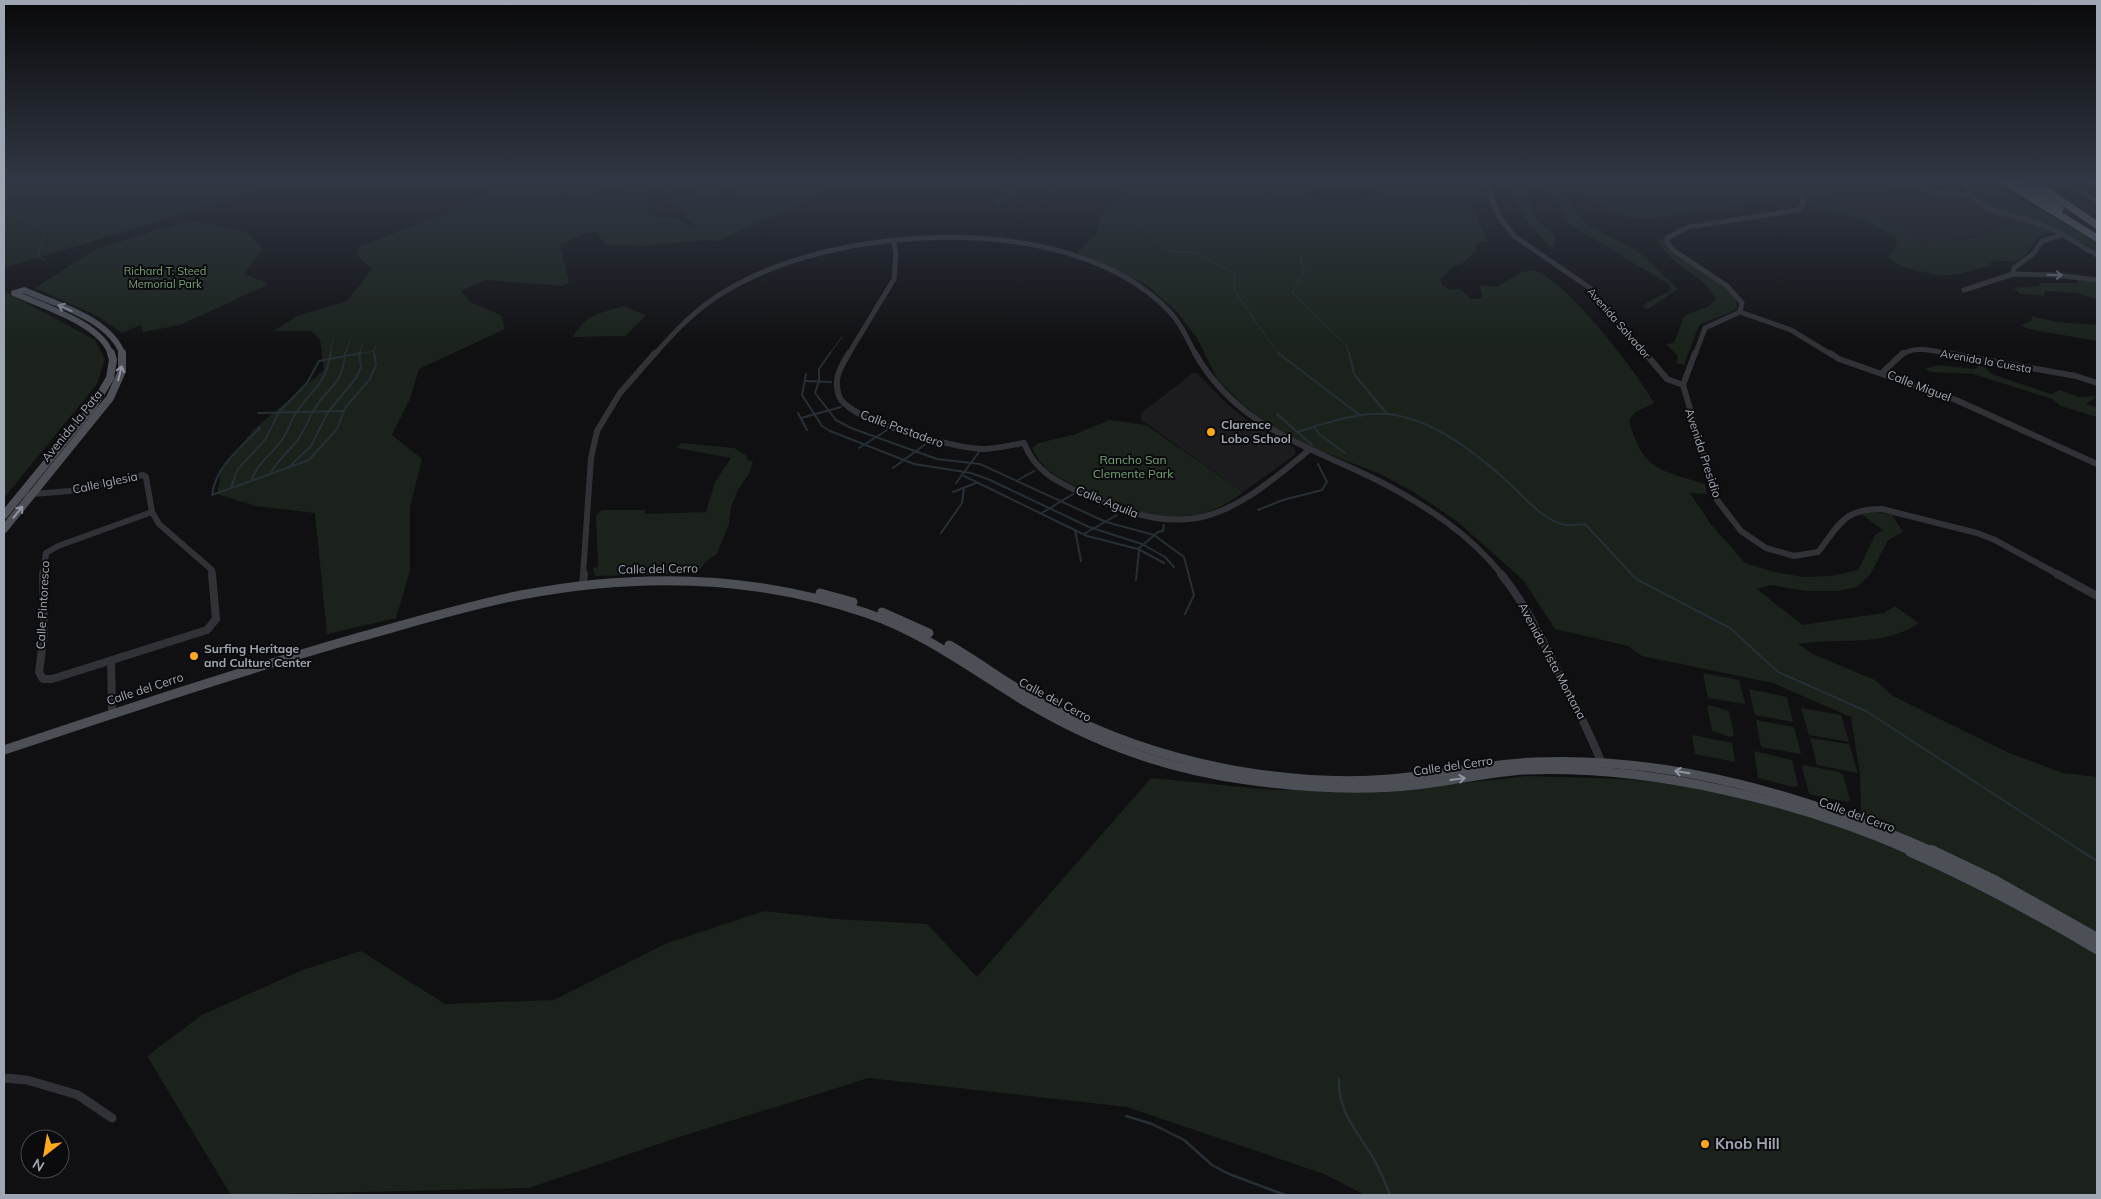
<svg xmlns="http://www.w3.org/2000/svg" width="2101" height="1199" font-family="Mulish,sans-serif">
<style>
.built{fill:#1c1c1f}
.green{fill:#1a221b}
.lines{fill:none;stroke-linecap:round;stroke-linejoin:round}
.stream-far2{stroke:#262f36;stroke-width:1}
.stream-far1{stroke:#262f36;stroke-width:2}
.stream{stroke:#262f36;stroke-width:2.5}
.minor-far3{stroke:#313237;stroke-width:5}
.minor-far2{stroke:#313237;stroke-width:6}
.minor-far1{stroke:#313237;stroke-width:8}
.minor{stroke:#313237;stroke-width:9}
.major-far3{stroke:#4c4f56;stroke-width:6}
.major-far2{stroke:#4c4f56;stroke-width:8}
.major-far1{stroke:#4c4f56;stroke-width:9}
.major{stroke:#4c4f56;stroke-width:12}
.highway{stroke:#5c6068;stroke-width:7}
.oneway{stroke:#6e727c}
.oneway2{stroke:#8f95a1}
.poi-dot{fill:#ffa81b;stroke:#0b0b0d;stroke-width:2}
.labels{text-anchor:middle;stroke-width:4;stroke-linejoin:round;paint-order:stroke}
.far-park-label{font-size:11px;fill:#75a175;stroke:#0b0b0d}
.far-street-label{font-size:11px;fill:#a0a7b4;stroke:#0b0b0d}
.street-label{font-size:12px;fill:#a0a7b4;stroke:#0b0b0d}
.poi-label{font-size:12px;font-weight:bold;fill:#a0a7b4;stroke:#0b0b0d;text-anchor:start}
.park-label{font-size:12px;fill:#75a175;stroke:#0b0b0d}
.near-poi-label{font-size:15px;font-weight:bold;fill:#a0a7b4;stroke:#0b0b0d;text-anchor:start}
</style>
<rect width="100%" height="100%" fill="#101012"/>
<g class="built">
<path d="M1830,179L1851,189L1911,193L1906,185L1967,197L1985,208L2012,218L1979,235L1924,246L1912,234L1886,220L1827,204L1811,181Z"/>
<path d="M1193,373H1197L1227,404L1251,423L1295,448L1296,454L1243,492L1141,420V413Z"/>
</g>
<g class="green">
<path d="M4,179H298L4,268Z"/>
<path d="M509,179H711L674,184L676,190L666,193L664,188L633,193L629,191L638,182L609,181V186L587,197L575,199L568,192L562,193L555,201L544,203L578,201L604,193L623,194L621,197L645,196L648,204L647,213L656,217L677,218L694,228L698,227L684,215L683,207L671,206L664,203C680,191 705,194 718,179H751L746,182L724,183L722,189L718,191L719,200L727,201L732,204L738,200L735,195L744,188L760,184L766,179H845L821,194L718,241L709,240L645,246L606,245L596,232L582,234L560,245L569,283L561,286L486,280L461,291L470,302L501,315L505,329L419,369L410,399L392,435L422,459L410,507V571L396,618L327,634L315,513L255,506L217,494L221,471L253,430L324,370L320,339L311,331H274L297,316L347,301L372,269L357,255L359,247L463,206Z"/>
<path d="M1012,179H1033L996,209L993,204Z"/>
<path d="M1075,179H1295L1310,189V195C1333,209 1357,202 1379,192L1373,189L1399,179H1450L1449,183C1459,186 1466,187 1474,181L1484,188L1489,203H1472C1475,218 1484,228 1488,241L1476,243V252L1460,265H1455L1441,278L1442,285L1451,290L1460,289L1471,299L1482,298L1480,285C1485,285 1491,287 1495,287C1506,285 1520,266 1537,272C1569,284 1637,372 1654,403L1637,411L1629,419C1641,470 1660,470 1705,484L1707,494L1690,493L1710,523L1745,563L1774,572L1804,577L1831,576L1858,570L1875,535L1883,530L1861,514L1875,512L1892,515L1903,532L1888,540L1870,575L1857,587L1837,591H1806L1771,585L1757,589L1802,625L1884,613L1895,606L1919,623C1884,648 1838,637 1798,644L1813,654L1875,680L1893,696L2009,753L2063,773L2097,777V934C2022,889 1944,847 1861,818L1860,774L1851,717L1773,683L1642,656L1628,646L1555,629L1524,581L1458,522L1415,493L1380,474L1308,446L1272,426L1242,404L1217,379L1197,338L1178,313L1147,285L1077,253L1097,233C1098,211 1109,207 1125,196L1121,185L1100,191L1085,188L1061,189L1054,191L1041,201L1040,199L1053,187L1079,180Z"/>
<path d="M1506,179H1830L1851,190L1860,191V196L1833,197L1836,207C1866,212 1903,221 1923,246L1980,236L2013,218L2012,214C1997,209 1976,204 1972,188L1980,181H1989L2097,241V252C2079,241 2049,220 2032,245C2028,252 2025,258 2016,261C2007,263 2000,258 1990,263V266C1976,269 1958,276 1944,275C1930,274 1896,268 1888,257L1897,244L1896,237L1864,220L1817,209L1794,198L1647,219L1611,214L1594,198L1564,190C1580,232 1599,227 1632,248C1649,258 1663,276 1678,289L1648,309L1643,308L1646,303L1670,291V285L1569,224L1554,193L1531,187C1524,208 1538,222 1555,235L1553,248L1549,246L1524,218Z"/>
<path d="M189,220L247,232L263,249L244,274L269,284L180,325L143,332L141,325L122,333L97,316L35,288L96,249Z"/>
<path d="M1659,239L1663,240L1667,248L1727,289L1736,299L1737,308C1725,317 1712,318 1699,325L1684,365L1676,363L1678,356L1666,344L1674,343L1684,316L1709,306L1716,300C1706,274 1664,264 1659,239Z"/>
<path d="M2078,279L2097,281V299L2077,293L2045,291L2044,296L2020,294L2014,288L2038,286L2040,283H2077Z"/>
<path d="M4,291L95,340L105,359L97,384L4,498Z"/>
<path d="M624,306L646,315L625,336L573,337C586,313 599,314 624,306Z"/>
<path d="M2032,316L2056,322L2096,325L2097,341L2028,329L2021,325L2031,321Z"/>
<path d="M1938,365L1974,369L1978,366L1984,367L1992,374L2051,394L2060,390L2079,397L2097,396L2086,404L2097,408V417L2061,406L2052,399L1973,374L1932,372L1924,369Z"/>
<path d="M1109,420L1146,425L1243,492C1210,521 1159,523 1120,506C1109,502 1099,496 1088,491C1065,481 1043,473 1032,448L1038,443L1073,435Z"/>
<path d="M681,443L734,448L747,456V460L753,461L749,474L738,490L731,507L729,524L717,554L706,561L698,573L595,576L593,568L598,567L596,515L602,510H645V514L706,512L715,482L731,458L676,448Z"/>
<path d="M1703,673L1739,680L1745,704L1708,698Z"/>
<path d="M1749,689L1787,697L1793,722L1755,715Z"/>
<path d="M1709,705L1729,711L1734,735L1731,737L1712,731L1707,706Z"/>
<path d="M1801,708L1841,715L1849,742L1809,735Z"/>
<path d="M1756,720L1794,727L1801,754L1761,747Z"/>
<path d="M1692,735L1732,743L1735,762L1695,754Z"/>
<path d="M1810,738L1849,744L1858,773L1817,765Z"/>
<path d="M1754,751L1792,760L1798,785L1794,787L1758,778Z"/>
<path d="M1804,765L1839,772L1843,775L1850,800L1848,802L1813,795L1809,793L1802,767Z"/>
<path d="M1529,776C1570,778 1613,777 1654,782C1760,795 1863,830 1959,876C2006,899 2051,928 2097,954V1195H1365L1324,1174L1127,1107L869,1078L679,1137L529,1188L231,1195L147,1056L202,1015L300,971L361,951L445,1004L554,1000L665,944L764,911L836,919L927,924L977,977L1151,778L1272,790L1389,791Z"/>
</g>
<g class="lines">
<g class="stream-far2">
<path d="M4,213C20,214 35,222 44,235L38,256"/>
<path d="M1138,220L1153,238L1169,251L1197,253L1235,274L1234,290L1279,355"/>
<path d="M1300,254L1304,272L1292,292L1347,346L1349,355"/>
<path d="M39,258L45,260"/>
<path d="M374,351L375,355"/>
<path d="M330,355L333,339"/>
<path d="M345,355L351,338"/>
<path d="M354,355L374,351L376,345"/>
<path d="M359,355L362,345"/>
<path d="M829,355L842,337"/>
</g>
<g class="stream-far1">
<path d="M830,353L819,369V381L815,393L836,420L851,428L937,459L980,464L1106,522L1154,535L1184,557L1194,595L1185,614"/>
<path d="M1278,353L1361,416"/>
<path d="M1349,353L1354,374L1387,414"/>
<path d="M806,374L802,395L822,426L830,431L914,464L971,473L990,480L1089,527L1142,544L1165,557L1174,567"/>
<path d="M806,381L831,382"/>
<path d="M258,413L344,411"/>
<path d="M798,413L807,430"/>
<path d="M1277,414L1312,445"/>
<path d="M801,418L841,407"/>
<path d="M260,428C240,448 216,466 212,495L309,460L337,429L345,408L370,379L376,365L374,353"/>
<path d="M1315,428L1320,435L1345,453"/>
<path d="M1298,432C1326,423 1357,412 1387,414C1433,418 1479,455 1511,485C1527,500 1544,521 1566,525C1572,526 1579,524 1585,524L1636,579L1730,628L1778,672L1866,711L2083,852"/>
<path d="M859,448L887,430"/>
<path d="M289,467L311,446L328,412L356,378L361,367L359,353"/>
<path d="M893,468L927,443"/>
<path d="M270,474C277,461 288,452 297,441C304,432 308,420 314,410C328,386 343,386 345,353"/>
<path d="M964,476L1087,536L1138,549L1164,563"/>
<path d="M1018,480L1034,471"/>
<path d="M251,481C259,461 269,457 281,441C288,433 290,422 296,413C312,388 325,387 331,353"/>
<path d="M956,483L979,452"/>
<path d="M231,488L237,470L265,440L279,412L307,383L319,361L361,353"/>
<path d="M953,492L976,483"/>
<path d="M1258,510L1283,500L1322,490L1327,482L1318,464"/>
<path d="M1040,514L1073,494"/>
<path d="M1075,530L1081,561"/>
<path d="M941,533L962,503L964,488"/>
<path d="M1084,534L1117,515"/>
<path d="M1138,549L1158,532L1163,531L1164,525"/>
<path d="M1136,580L1139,551"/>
</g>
<g class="stream">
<path d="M2081,851L2097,861"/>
<path d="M1339,1079C1337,1110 1357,1131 1372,1156C1379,1168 1385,1182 1390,1195"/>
<path d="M1126,1116L1152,1124L1184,1140L1212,1165L1229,1174L1285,1195"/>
</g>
<g class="minor-far3">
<path d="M1474,179L1488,188L1499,217L1514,236L1590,288L1646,355"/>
<path d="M1885,179L1937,192L1970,196"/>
<path d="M1980,179L1967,184C1971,212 2020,216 2042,225C2061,232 2079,245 2097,255"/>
<path d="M2058,179L2097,201"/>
<path d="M2013,274L2014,268L2033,254L2042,241L2062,235"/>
<path d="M1964,290L2013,274L2056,275L2097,280"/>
<path d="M1740,312L1791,330L1832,355"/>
<path d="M654,355C675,331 697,308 724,292C836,223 1070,209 1168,310C1181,323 1187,339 1196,355"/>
<path d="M848,355L894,279L896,253L893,240"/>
<path d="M1695,355L1705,328L1740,312L1742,303L1727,286L1673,250L1667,242V238L1688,227L1799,210L1803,205L1801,185L1814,179"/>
<path d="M1902,355C1914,344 1939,352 1953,355"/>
</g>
<g class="minor-far2">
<path d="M849,353C840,368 833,379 839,396C848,421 959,450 986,449C999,448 1012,445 1024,443C1035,472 1059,483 1086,495C1190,542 1227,519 1309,450"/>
<path d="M1195,353C1237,427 1308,446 1379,481C1425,505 1470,534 1502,575"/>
<path d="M1645,353L1667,379L1683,385"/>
<path d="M1695,353L1683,385L1717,500L1741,531L1766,548L1794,556L1818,552C1840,524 1843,509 1882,509L1977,533L1995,540L2059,575"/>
<path d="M1830,353L1839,359L1956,400L2097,464"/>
<path d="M1946,353L2076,376L2097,383"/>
<path d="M1883,372L1903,353"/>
<path d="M20,495L70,491L143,475L146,477L152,512"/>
<path d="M152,512L159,524L212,570V575"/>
<path d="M43,575L46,553L58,546L152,512"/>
<path d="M583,575L591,458L597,431L620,393L655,353"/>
</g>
<g class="minor-far1">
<path d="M43,574L44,634L39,672L43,679H52L207,630L216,619L212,574"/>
<path d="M1501,574C1527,606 1544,643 1562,680C1577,708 1591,736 1603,766"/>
<path d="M2057,574L2097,596"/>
<path d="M583,585L584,574"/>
<path d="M111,661L112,709"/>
</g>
<path class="minor" d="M4,1078L27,1080L78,1095L112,1118"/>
<g class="major-far3">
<path d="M2087,179L2097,184"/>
<path d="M111,355C103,324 42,306 14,293L24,290C57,305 110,318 123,355"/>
</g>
<g class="major-far2">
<path d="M4,515L94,405L110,378L113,360L111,353"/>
<path d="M4,529L110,398L122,371V353"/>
</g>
<g class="major-far1">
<path d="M820,593L853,602"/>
<path d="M882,612L929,633"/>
<path d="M949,645C982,664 1012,688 1046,705C1109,739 1180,762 1251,773C1297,780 1344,783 1390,779C1439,775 1486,764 1534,762C1674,756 1808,797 1934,852"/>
<path d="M4,750C121,711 238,672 356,638C411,623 465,606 521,595C636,573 755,575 866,613C926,633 977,673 1031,705C1097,744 1171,770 1247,780C1302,788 1360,791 1416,785C1453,781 1489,772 1525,770C1651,765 1800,801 1914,852"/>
</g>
<g class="major">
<path d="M1911,851C1975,879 2036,912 2097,948"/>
<path d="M1931,851L1994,881L2097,939"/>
</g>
<g class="highway">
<path d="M2000,179L2097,238"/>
<path d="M2016,179L2060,209"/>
<path d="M2038,185L2097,225"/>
</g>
</g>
<defs><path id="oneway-shaft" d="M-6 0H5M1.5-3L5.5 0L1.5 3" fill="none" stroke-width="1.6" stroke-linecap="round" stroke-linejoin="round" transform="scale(1.25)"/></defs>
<use class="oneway" href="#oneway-shaft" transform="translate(2055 275) rotate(2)"/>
<g class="oneway2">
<use href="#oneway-shaft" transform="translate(65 308) rotate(-156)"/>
<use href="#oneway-shaft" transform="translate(120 373) rotate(-76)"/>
<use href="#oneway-shaft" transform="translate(18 512) rotate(-51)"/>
<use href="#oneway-shaft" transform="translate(1682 772) rotate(-171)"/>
<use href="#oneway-shaft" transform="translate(1458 779) rotate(-8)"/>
</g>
<linearGradient id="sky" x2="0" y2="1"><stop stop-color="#09090a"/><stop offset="0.52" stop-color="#313744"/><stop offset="1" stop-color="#313744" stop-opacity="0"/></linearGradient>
<rect width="2101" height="347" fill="url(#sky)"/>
<g class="poi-dot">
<circle cx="1211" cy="432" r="5"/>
<circle cx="194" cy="656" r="5"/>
<circle cx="1705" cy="1144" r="5"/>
</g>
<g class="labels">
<g class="far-park-label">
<text x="165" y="275">Richard T. Steed<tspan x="165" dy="13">Memorial Park</tspan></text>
</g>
<g class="far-street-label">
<text transform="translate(1619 323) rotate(49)" y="4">Avenida Salvador</text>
<text transform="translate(1986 361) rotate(10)" y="4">Avenida la Cuesta</text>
</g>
<g class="street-label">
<text transform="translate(1919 386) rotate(21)" y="4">Calle Miguel</text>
<text transform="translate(72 426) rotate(-51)" y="4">Avenida la Pata</text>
<text transform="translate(902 429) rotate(20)" y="4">Calle Pastadero</text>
<text transform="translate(1703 453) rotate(72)" y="4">Avenida Presidio</text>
<text transform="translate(105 483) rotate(-12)" y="4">Calle Iglesia</text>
<text transform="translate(1107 502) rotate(22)" y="4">Calle Aguila</text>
<text transform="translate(658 569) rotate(-1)" y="4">Calle del Cerro</text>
<text transform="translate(43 605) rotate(-87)" y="4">Calle Pintoresco</text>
<text transform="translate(1552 661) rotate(62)" y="4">Avenida Vista Montana</text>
<text transform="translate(145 689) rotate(-18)" y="4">Calle del Cerro</text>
<text transform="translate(1055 700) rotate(28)" y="4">Calle del Cerro</text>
<text transform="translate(1453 766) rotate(-8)" y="4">Calle del Cerro</text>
<text transform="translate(1857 815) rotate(20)" y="4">Calle del Cerro</text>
</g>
<g class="poi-label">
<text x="1221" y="429">Clarence<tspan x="1221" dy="14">Lobo School</tspan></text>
<text x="204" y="653">Surfing Heritage<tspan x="204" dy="14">and Culture Center</tspan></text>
</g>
<g class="park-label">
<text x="1133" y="464">Rancho San<tspan x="1133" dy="14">Clemente Park</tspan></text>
</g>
<g class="near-poi-label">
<text x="1715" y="1149">Knob Hill</text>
</g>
</g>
<rect width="2101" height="1199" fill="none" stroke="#a0a7b4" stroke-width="10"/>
<g transform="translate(45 1154) rotate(211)"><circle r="24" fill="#0b0b0d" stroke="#474950"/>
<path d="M0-4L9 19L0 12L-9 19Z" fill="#ffa81b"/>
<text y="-8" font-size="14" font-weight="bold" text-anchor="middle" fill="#a0a7b4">N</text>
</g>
</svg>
